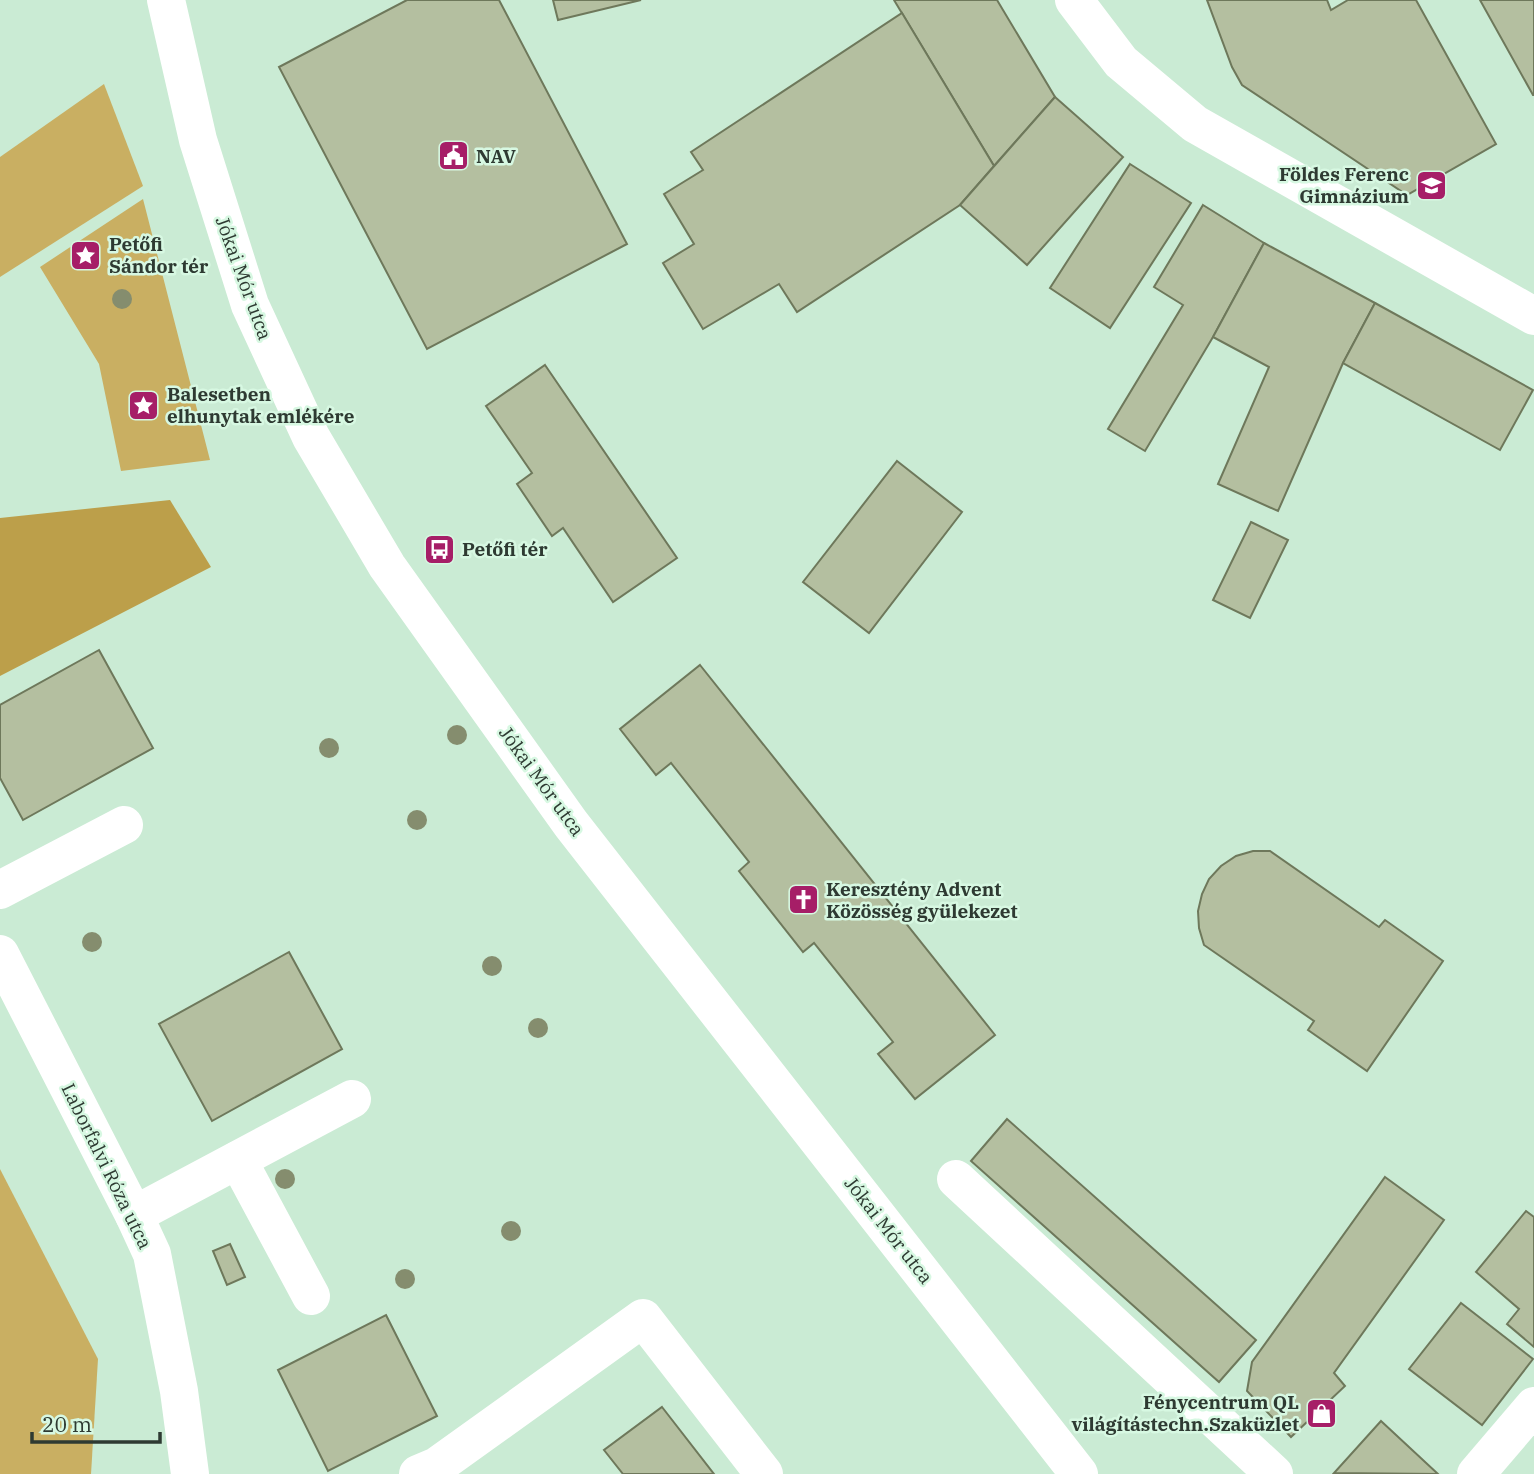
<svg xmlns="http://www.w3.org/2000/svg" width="1534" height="1474" font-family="'IBM Plex Serif',serif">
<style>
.green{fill:#c9af62}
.forest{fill:#bc9f4a}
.building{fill:#b4bfa0;stroke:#6e785b;stroke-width:2}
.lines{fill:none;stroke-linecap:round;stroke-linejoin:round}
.minor{stroke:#fff;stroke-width:38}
.tree{fill:#858d6e}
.labels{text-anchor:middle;stroke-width:5;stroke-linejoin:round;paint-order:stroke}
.poi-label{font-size:19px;font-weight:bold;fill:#2e3a32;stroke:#d7f8e2;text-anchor:start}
.street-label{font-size:19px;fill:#2e3a32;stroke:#d7f8e2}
</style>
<rect width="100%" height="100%" fill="#caebd4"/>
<g class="green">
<path d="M104,84L143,186L0,277V157Z"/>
<path d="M143,199L210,460L121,471L99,364L40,267Z"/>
<path d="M0,1169L98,1359L91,1474H0Z"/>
</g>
<path class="forest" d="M170,500L211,567L0,676V518Z"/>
<g class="building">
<path d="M407,0H499L627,244L427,349L279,67Z"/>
<path d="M553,0H641L558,20Z"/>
<path d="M894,0H997L1055,97L994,166Z"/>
<path d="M1207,0H1327L1331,10L1348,0H1416L1496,144L1407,195L1242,85L1232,67Z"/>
<path d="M1480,0H1534V95H1533Z"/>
<path d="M902,13L994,166L960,205L797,312L779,284L703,329L663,263L694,244L664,194L703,170L691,152Z"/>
<path d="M1055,97L1123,157L1027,265L960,205Z"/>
<path d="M1130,164L1191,203L1110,328L1050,288Z"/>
<path d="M1203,205L1264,243L1213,337L1145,451L1108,429L1183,305L1154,287Z"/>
<path d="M1264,243L1375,303L1343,363L1278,511L1218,484L1269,367L1213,337Z"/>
<path d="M1375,303L1533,390L1500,450L1343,363Z"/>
<path d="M545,365L677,558L613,602L563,528L552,536L517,484L532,473L486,406Z"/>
<path d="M897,461L962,512L869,633L803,582Z"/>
<path d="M1251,522L1288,540L1250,618L1213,600Z"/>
<path d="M99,650L153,748L23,820L0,778V705Z"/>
<path d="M700,665L995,1035L915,1099L878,1054L893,1042L814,943L803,952L739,871L749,862L671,763L656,775L620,729Z"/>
<path d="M1253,851H1270L1379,927L1385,920L1443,961L1367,1071L1308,1030L1314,1021L1204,945L1199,928L1198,911L1202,894L1209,879L1221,866L1236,856Z"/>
<path d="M289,952L342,1049L212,1121L159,1024Z"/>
<path d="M1007,1119L1256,1340L1219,1382L971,1161Z"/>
<path d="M1385,1177L1444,1220L1334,1373L1345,1386L1291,1437L1247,1391L1252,1362Z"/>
<path d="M1526,1211L1534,1217V1347L1507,1324L1519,1309L1476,1272Z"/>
<path d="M230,1244L245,1277L227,1285L213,1251Z"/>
<path d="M1461,1303L1533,1359L1482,1425L1409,1369Z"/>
<path d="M386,1315L437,1416L328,1471L278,1370Z"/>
<path d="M662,1407L714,1474H623L604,1450Z"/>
<path d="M1381,1421L1438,1474L1334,1473Z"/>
</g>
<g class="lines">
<g class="minor">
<path d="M166,0L198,140L250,305L311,437L387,566L571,824L1079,1474"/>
<path d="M1074,0L1121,62L1195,124L1534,316"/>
<path d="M0,890L124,825"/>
<path d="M0,954L134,1215L152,1254L179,1391L190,1474"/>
<path d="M238,1160L311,1296"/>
<path d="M956,1179L1274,1474"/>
<path d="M134,1215L352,1099"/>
<path d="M418,1474L437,1466L643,1318L764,1474"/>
<path d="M1476,1474L1534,1406"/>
</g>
</g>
<g class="tree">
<circle cx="122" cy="299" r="10"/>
<circle cx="457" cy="735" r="10"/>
<circle cx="329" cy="748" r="10"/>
<circle cx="417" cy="820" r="10"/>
<circle cx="92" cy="942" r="10"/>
<circle cx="492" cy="966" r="10"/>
<circle cx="538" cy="1028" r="10"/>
<circle cx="285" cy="1179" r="10"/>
<circle cx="511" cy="1231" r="10"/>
<circle cx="405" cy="1279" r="10"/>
</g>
<defs>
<symbol id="civic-square" viewBox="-11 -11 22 22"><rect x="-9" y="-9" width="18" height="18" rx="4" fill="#a61e67" stroke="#d7f8e2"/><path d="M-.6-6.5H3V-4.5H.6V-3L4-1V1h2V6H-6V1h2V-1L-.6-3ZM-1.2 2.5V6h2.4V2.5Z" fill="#fff"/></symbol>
<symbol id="school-square" viewBox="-11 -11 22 22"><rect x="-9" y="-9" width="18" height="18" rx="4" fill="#a61e67" stroke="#d7f8e2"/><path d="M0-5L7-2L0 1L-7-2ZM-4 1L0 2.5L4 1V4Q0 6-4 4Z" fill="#fff"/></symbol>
<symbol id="sight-square" viewBox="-11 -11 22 22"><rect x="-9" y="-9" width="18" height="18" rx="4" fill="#a61e67" stroke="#d7f8e2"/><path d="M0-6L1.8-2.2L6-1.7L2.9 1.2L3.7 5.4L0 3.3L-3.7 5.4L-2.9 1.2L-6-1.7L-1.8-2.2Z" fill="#fff"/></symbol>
<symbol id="bus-square" viewBox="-11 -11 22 22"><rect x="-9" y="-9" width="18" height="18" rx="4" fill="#a61e67" stroke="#d7f8e2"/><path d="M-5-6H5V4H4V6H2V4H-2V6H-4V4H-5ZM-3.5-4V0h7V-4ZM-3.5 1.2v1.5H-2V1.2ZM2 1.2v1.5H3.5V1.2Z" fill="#fff"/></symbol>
<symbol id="church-square" viewBox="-11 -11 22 22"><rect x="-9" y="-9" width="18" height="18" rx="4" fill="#a61e67" stroke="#d7f8e2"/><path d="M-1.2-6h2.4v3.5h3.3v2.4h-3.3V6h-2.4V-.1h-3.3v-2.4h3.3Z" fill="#fff"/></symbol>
<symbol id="shop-square" viewBox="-11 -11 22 22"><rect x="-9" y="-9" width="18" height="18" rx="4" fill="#a61e67" stroke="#d7f8e2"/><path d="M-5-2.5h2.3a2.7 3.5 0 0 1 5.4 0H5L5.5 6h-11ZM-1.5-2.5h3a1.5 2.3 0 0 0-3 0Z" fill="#fff"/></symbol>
</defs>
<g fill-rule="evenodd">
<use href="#civic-square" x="436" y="138" width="35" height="35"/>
<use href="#school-square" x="1414" y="168" width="35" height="35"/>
<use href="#sight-square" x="68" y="238" width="35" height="35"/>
<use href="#sight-square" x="126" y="388" width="35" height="35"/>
<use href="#bus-square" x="422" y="532" width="35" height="35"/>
<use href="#church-square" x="786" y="882" width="35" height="35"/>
<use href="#shop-square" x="1304" y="1396" width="35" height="35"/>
</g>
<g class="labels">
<g class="poi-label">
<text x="476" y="163">NAV</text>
<text x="1409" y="181" text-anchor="end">Földes Ferenc<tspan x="1409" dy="22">Gimnázium</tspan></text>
<text x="109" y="251">Petőfi<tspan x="109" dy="22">Sándor tér</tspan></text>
<text x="167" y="401">Balesetben<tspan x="167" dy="22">elhunytak emlékére</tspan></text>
<text x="462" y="556">Petőfi tér</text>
<text x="826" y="896">Keresztény Advent<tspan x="826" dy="22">Közösség gyülekezet</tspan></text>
<text x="1299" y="1409" text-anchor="end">Fénycentrum QL<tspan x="1299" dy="22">világítástechn.Szaküzlet</tspan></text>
</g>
<g class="street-label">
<text transform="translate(244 278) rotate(70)" y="7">Jókai Mór utca</text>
<text transform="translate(542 781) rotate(54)" y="7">Jókai Mór utca</text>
<text transform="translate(107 1166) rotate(64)" y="7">Laborfalvi Róza utca</text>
<text transform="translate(889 1230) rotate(52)" y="7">Jókai Mór utca</text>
</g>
</g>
<path d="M32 1432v10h128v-10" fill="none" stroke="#2e3a32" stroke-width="3.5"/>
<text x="42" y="1432" font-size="21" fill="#2e3a32" stroke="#d7f8e2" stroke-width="5" paint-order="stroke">20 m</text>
</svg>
